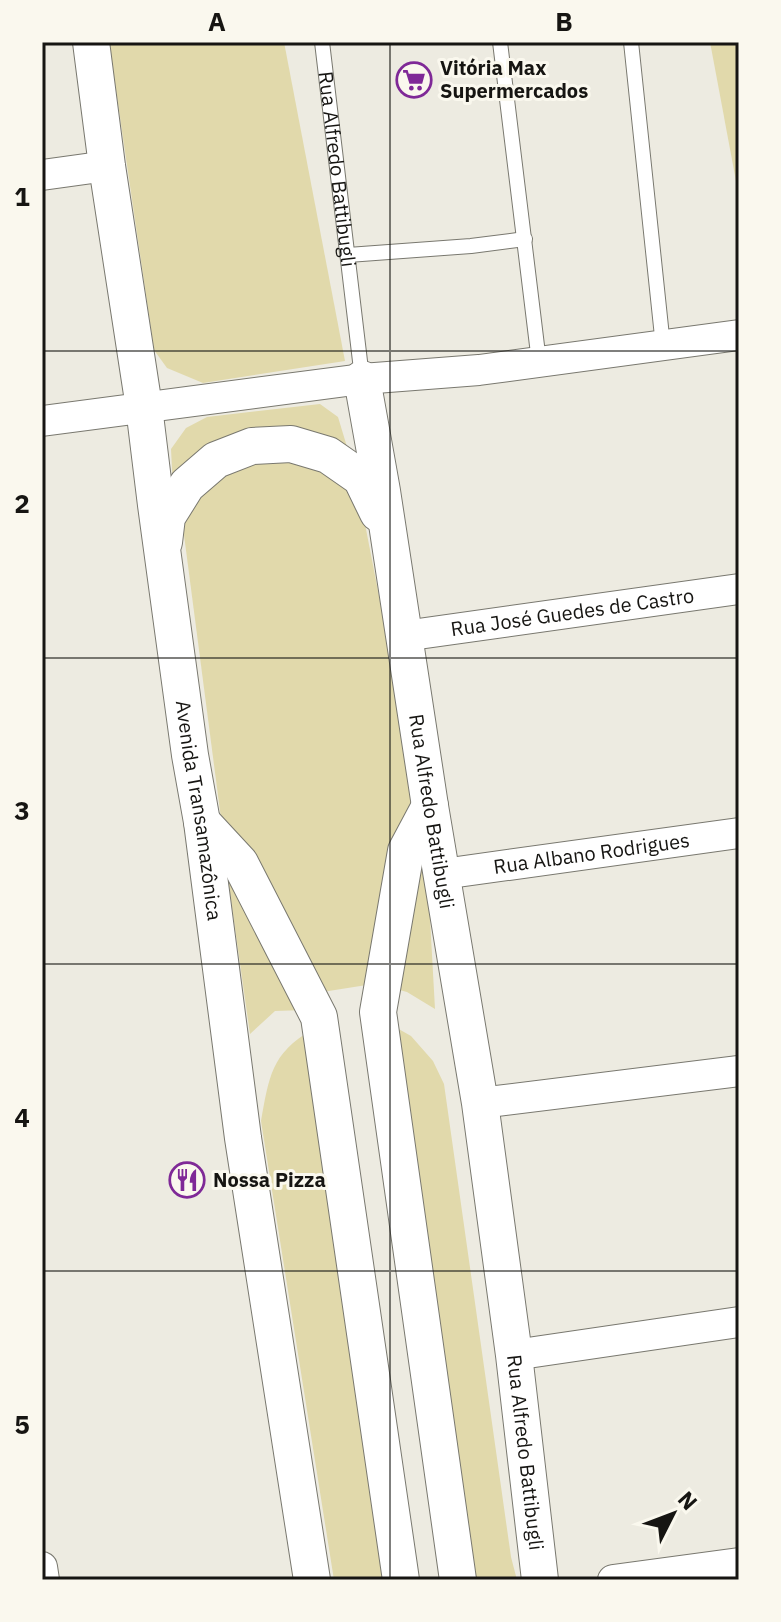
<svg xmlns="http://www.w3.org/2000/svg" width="781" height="1622" font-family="'IBM Plex Sans',sans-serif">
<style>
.green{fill:#e1d9ab}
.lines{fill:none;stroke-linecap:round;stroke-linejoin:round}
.service-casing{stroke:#79786f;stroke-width:16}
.minor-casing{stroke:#79786f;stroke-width:32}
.tertiary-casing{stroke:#79786f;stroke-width:38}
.service{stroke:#fff;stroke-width:14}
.minor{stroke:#fff;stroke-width:30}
.tertiary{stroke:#fff;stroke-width:36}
.grid{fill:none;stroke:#161512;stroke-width:2;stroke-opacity:0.55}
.labels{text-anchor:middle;stroke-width:6;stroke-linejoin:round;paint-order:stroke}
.poi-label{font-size:20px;font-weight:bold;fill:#161512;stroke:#faf8ee;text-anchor:start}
.street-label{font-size:20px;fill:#161512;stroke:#faf8ee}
.neatline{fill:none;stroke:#161512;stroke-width:3}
.grid-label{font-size:26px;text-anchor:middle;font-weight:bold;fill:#161512}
</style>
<rect width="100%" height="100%" fill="#edebe1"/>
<g class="green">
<path d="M109,42H284L345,361L203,383L167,368L154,350Z"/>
<path d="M710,42H739V197Z"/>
<path d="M320,404L338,417L351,460L306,441L173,488L171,449L186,428L207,417Z"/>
<path d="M289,451L358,488L420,807L373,984L316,993L222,826L181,512L221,465Z"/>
<path d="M425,828L435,1009L407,992L388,987Z"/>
<path d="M225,858L305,1010L275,1011L250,1034Z"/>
<path d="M388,1023L411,1036L433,1061L444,1084L511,1557L517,1580H465Z"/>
<path d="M312,1030L392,1580H334L261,1121C269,1078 271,1053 312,1030Z"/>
</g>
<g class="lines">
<defs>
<g id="service">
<path id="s1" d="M322,42L362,378"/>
<path d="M500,42L539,362"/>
<path d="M631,42L663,346"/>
<path d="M348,255L471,246L525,239"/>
</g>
<g id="minor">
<path d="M42,175L107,166"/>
<path d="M42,421L362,379L479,370L739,335"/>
<path id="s2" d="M404,636L739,589"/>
<path id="s3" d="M443,874L739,833"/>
<path d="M480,1103L739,1071"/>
<path d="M514,1355L739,1322"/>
<path d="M42,1567L44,1580"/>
<path d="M613,1580L739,1563"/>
</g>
<g id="tertiary">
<path id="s4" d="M91,42L107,166L144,407L156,505L190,755L202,822L243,1138L312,1580"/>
<path id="s5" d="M362,379L382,491L430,806L480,1103L514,1355L540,1580"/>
<path d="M164,542L167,517L187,485L216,460L252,446L291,444L328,455L361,478L378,513"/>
<path d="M430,806L406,851L378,1012L458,1580"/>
<path d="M202,822L240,863L319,1017L401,1580"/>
</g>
</defs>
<use href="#service" class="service-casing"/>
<use href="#minor" class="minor-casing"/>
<use href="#tertiary" class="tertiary-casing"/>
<use href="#service" class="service"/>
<use href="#minor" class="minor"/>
<use href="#tertiary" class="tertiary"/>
</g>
<path class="grid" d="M390,42V1580M42,351H739M42,658H739M42,964H739M42,1271H739"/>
<defs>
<symbol id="supermarket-ring" viewBox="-11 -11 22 22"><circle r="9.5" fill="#faf8ee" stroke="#7f2997" stroke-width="1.5"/><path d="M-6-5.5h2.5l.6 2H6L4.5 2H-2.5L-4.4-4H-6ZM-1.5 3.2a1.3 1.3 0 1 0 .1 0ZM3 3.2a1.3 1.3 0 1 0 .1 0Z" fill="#7f2997"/></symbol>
<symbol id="restaurant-ring" viewBox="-11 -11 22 22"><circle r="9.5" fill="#faf8ee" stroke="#7f2997" stroke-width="1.5"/><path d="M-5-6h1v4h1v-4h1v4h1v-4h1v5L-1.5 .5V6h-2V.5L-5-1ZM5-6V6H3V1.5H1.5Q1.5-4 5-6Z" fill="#7f2997"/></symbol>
</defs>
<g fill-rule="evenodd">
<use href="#supermarket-ring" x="394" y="60" width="40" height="40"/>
<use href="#restaurant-ring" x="167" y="1160" width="40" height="40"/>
</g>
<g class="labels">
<g class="poi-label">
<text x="440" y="75">Vitória Max<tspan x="440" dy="23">Supermercados</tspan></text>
<text x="213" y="1187">Nossa Pizza</text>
</g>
<g class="street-label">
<text dy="7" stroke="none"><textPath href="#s1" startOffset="128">Rua Alfredo Battibugli</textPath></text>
<text dy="7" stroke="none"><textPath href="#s2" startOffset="170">Rua José Guedes de Castro</textPath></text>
<text dy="7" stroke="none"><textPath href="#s4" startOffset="776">Avenida Transamazônica</textPath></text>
<text dy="7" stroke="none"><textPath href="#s5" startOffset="438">Rua Alfredo Battibugli</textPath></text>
<text dy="7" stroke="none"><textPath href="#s3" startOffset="150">Rua Albano Rodrigues</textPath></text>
<text dy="7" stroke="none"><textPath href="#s5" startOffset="1086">Rua Alfredo Battibugli</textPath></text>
</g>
</g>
<rect width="781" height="1622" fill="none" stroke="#faf8ee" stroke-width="88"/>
<g transform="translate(673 1514) rotate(48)" stroke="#faf8ee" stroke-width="6" paint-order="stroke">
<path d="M0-6L14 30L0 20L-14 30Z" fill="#161512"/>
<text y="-12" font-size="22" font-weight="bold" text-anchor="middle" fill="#161512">N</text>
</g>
<rect x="44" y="44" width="693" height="1534" class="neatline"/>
<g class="grid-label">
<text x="217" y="31">A</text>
<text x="564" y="31">B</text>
<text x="22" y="206">1</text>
<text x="22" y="513">2</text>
<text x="22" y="820">3</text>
<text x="22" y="1127">4</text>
<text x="22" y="1434">5</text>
</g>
</svg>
